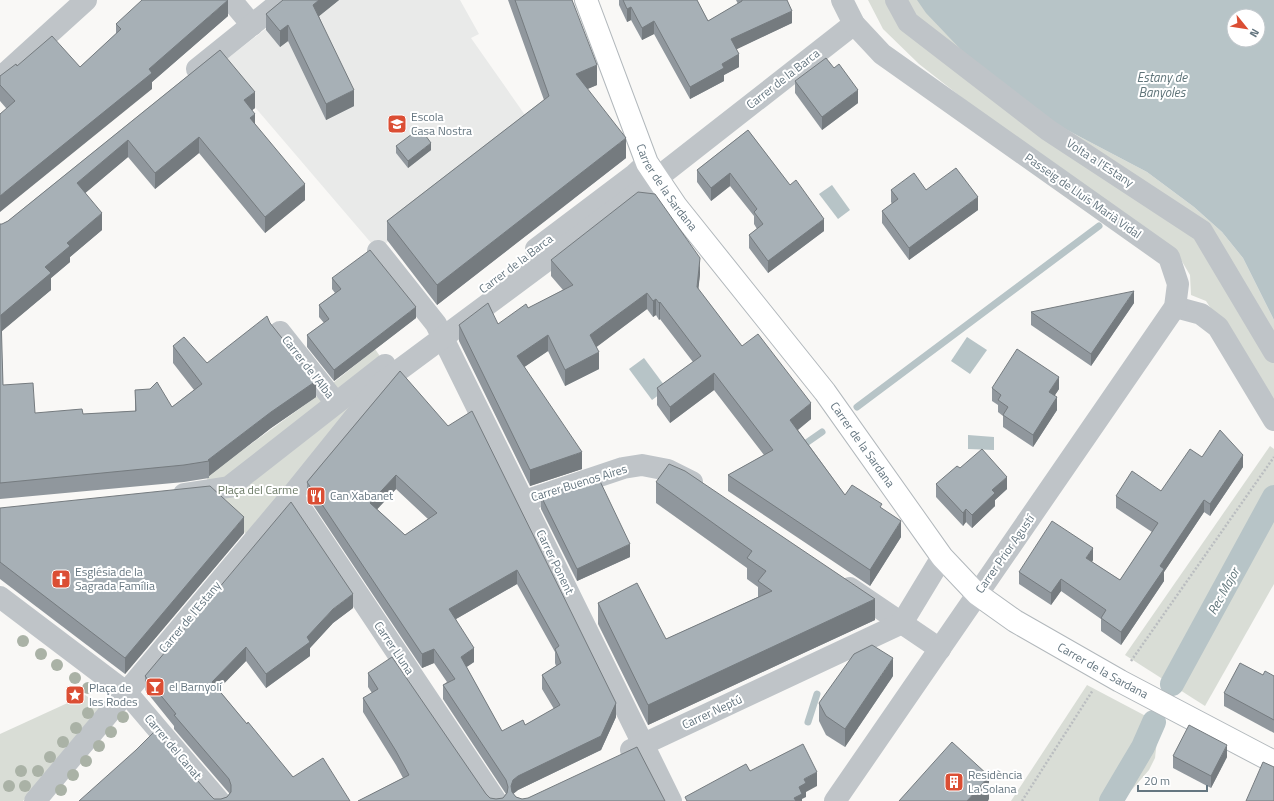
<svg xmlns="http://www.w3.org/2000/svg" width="1274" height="801" font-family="'Titillium Web',sans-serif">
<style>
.built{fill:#e9eae9}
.green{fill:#d9ddd6}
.water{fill:#b7c4c7;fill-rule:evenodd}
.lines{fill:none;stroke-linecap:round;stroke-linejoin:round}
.stream{stroke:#b7c4c7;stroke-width:7}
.canal{stroke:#b7c4c7;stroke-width:24}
.secondary-casing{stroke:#b2b8bc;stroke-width:24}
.path{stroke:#babdc0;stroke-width:2.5;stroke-dasharray:2 2;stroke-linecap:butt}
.street{stroke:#bfc4c8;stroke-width:22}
.secondary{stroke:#fff;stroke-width:22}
.tree{fill:#aab2a6}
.wall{fill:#90979d;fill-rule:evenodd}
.shaded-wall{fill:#757b7f}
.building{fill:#a7b0b6;stroke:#757b7f;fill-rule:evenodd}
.labels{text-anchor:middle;stroke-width:4;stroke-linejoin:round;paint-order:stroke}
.street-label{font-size:12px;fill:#657680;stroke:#fff}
.poi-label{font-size:12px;fill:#657680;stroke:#fff;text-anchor:start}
.park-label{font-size:12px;fill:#697864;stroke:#fff}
.water-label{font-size:13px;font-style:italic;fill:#60757a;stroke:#fff}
</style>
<rect width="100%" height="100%" fill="#f9f8f6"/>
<path class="built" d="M303,0H460L479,34L471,38L525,115V134L574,199L529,234L399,231L378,251L219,65Z"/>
<g class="green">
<path d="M868,0H941L1067,130L1147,172L1194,207L1222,232L1243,258L1274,320V405L1206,301L1191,295L1190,275L1177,253L970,104L919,64L883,29Z"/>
<path d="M375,349L386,365L332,465L262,547L221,513L208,491L207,476L317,396Z"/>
<path d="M1270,446L1274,449V584L1205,706L1125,655Z"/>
<path d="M1087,685L1159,723L1155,758L1149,770L1122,801H1011Z"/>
<path d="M85,695L103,707L23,801H0V734Z"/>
</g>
<g class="water">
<path d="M917,0H1274V320L1243,258L1222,232L1194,207L1147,172L1067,130L1022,103L966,55L926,13ZM1234,16H1258V40H1234Z"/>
<path d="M832,185L850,210L838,219L819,194Z"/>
<path d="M967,337L987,350L970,374L951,361Z"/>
<path d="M644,358L667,389L652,400L629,369Z"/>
<path d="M968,435L994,437V450L968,449Z"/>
</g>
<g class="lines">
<g class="stream">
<path d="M857,407L1099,226"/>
<path d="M799,448L822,432"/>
<path d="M808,722L817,694"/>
</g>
<g class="canal">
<path d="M1172,684L1274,497"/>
<path d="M1111,801L1143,747L1154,722"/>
</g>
<defs>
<g id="secondary">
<path id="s1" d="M586,0L647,163L676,206L825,392L942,557L977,594L1015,621L1120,681L1274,762"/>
</g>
</defs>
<use href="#secondary" class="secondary-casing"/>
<g class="path">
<path d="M1131,661L1274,457"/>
<path d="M1022,801L1093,690"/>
</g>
<g class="street">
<path d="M231,0L252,25"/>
<path d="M896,0L908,22L1048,130L1202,231L1274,352"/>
<path d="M197,69L283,0"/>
<path d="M0,78L86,0"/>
<path d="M536,249L634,175L647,163"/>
<path d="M378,251L436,324L671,801"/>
<path d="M1175,307L1201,314L1218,327L1274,420"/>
<path d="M280,332L336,403"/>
<path d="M184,494L229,487L385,365"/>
<path d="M292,495L496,801"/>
<path d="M525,501L623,468L642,465L668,470L692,482"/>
<path d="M850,588L940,649"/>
<path d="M0,597L127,693L219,801"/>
<path d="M631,750L902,623L942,557"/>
<path d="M35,801L292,495L383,382L643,189L854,24"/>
<path d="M835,801L1175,307L1178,284L1169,257L882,54L854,24L842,0"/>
</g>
<use href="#secondary" class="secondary"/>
</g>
<g class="tree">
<circle cx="23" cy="641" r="6"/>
<circle cx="41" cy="654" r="6"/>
<circle cx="57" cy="665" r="6"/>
<circle cx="75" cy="678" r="6"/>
<circle cx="88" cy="688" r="6"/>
<circle cx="88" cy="713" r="6"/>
<circle cx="123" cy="717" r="6"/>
<circle cx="76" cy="728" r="6"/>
<circle cx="111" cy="732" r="6"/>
<circle cx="63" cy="742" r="6"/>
<circle cx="99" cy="746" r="6"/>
<circle cx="50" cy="757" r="6"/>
<circle cx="86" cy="761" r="6"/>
<circle cx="21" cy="771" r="6"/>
<circle cx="38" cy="771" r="6"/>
<circle cx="73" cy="775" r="6"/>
<circle cx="9" cy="786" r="6"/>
<circle cx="25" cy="786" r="6"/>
<circle cx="61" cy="790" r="6"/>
</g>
<g class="wall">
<path d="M283,0H339L319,16L354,106L326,120L288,41L280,47L266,30V14Z"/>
<path d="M508,0H572L597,85L587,89L626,158L437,305L387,240V221L544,100Z"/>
<path d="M619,0H697L708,21L738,4L736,0H787L792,23L736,49L739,67L724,75V81L690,99L654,34L642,40L631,20L627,22L619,5Z"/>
<path d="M228,16L152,82V89L6,108L0,101V76L17,66L80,67L116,34V24Z"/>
<path d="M220,50L255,108L252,110L255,124L305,200L265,233L199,153L155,189L128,157L85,193L102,230L70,257V262L51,278V290L1,331L3,385L35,413L83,414L135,411V390L172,407L194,390L173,363V346L207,363L270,323L316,397L271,428L209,476V478L184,482L0,499V224H2L8,221Z"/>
<path d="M834,68L858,103L822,130L795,93V81Z"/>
<path d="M748,130L824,231L768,273L749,248V235L757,229L754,224V216L730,186L711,201L697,182V170Z"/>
<path d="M396,146L431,150L408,168L396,153Z"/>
<path d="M891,190H926L978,210L909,260L882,223V211L892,204L891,202Z"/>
<path d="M551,260L700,274L698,289L742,346L811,419L798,430L845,495L882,509L901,537L870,586L728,491V475L764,455L714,390L670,423L657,405V388L693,362L660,319L659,320L656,315L653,317L647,309L596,347L599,369L565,386L548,351L524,367L582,469L530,486L459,341V325L498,324L563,290L551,276Z"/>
<path d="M332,278L416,318L334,381L307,347V335L324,323L319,317V305L335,293L332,289Z"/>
<path d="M1134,303L1091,366L1031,325V312Z"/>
<path d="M400,371L616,717L601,750L518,790L513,794L516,797L522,799L358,801L403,778L396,765L363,712V698L372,693L368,687V673L490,798L496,799L503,798L506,794L443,699V685L447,682L434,663L422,668L307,496V482ZM396,489L428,519L405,535L377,509ZM517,584L555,652V663L556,666L542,675V689L554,709L525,725L502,731L466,667L474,662L456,619Z"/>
<path d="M992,388L1059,389L1055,395L1057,410L1033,447L1003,427V416L998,412V405L992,401Z"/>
<path d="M1202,457L1243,467L1210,516L1204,512L1164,572V581L1121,645L1101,631V619L1061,591L1051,605L1019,584V572L1093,560L1092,562L1120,580L1152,532L1116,508V496L1161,491Z"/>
<path d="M960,468L1007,489L995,500V506L972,528L966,522L963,526L936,497V484Z"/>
<path d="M656,482L875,620L648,725L598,624V603L666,639L758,597V587L747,579V568L656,503Z"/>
<path d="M541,496L630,557L577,581L541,509Z"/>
<path d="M0,508L244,533L125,674L0,579Z"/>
<path d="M353,608L333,623L310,648V656L266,688L246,661L218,689L247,724L293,777L350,801H79L210,795L214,799H221L227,797L229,794V793L174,729V726L145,690V676Z"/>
<path d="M1263,675L1274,676V733L1224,706V693Z"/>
<path d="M893,676L845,747L826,735L819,721V703Z"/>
<path d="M1173,756L1227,757L1211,788L1173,768Z"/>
</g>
<g class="shaded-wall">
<path d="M228,0V16L152,82V89L0,212V196L149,69Z"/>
<path d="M319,0H339L313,21V5Z"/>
<path d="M631,7V20L627,22V9Z"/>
<path d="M792,11V23L731,52V39Z"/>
<path d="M654,21V34L642,40V28Z"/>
<path d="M288,25V41L280,47V31Z"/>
<path d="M739,54V67L724,75V81L690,99V87L722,64Z"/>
<path d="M597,65V85L576,94V74Z"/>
<path d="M354,90V106L326,120V104Z"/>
<path d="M858,90V103L822,130V117Z"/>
<path d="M255,92V108L244,117V100Z"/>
<path d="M255,114V130L250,118Z"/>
<path d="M199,137V153L155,189V173Z"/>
<path d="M626,138V158L437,305V285Z"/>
<path d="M128,140V157L77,200V183Z"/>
<path d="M431,143V150L408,168V161Z"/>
<path d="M730,173V186L711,201V188Z"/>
<path d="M305,184V200L265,233V217Z"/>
<path d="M978,197V210L909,260V248Z"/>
<path d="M102,213V230L70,257V262L51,278V290L1,332V315L67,243Z"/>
<path d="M824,219V231L768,273V261Z"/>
<path d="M700,258V274L697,303V287Z"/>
<path d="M1134,291V303L1091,366V354Z"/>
<path d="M647,293V309L590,352V335Z"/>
<path d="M656,299V315L653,317V301Z"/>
<path d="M660,302V319L659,320V303Z"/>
<path d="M416,307V318L334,381V370Z"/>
<path d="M548,335V351L517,372V356Z"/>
<path d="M599,352V369L565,386V370Z"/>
<path d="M714,373V390L670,423V407Z"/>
<path d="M1059,377V389L1049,404V392Z"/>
<path d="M316,381V397L271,428L209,476V461L208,460L271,412Z"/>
<path d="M1057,397V410L1033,447V435Z"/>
<path d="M811,403V419L790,436V420Z"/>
<path d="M582,452V469L530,486V470Z"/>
<path d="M1243,455V467L1210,516V504Z"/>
<path d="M396,475V489L370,517V503Z"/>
<path d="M1007,477V489L995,500V506L972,528V515L992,490Z"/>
<path d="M1204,500V512L1164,572V581L1121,645V632L1160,566Z"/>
<path d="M966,509V522L963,526V513Z"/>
<path d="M244,517V533L125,674V658Z"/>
<path d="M901,521V537L870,586V570Z"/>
<path d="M630,544V557L577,581V569Z"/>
<path d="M1093,548V560L1086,570V558Z"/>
<path d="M517,570V584L449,623V609Z"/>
<path d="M1061,579V591L1051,605V593Z"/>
<path d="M353,594V608L333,623L310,648V656L266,688V674L307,637L333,609Z"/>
<path d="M875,599V620L648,725V705Z"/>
<path d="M246,647V661L212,696V682Z"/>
<path d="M474,648V662L461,671V657Z"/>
<path d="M434,649V663L422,668V654Z"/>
<path d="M893,658V676L845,747V729Z"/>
<path d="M616,703V717L601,750L518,790L513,794L511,800V786L513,780Z"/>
<path d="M1227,745V757L1211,788V776Z"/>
<path d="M817,772V786L806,792V797L802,799V801H794V798L799,787L804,779Z"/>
<path d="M989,776V799L988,801H967Z"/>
</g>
<g class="building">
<path d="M142,0H228L149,69L152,73L0,196V114L15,101L0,85V76L16,64L17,66L52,36L80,67L121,29L116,24Z"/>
<path d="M283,0H319L313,5L354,90L326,104L288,25L280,31L266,14Z"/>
<path d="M515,0H572L597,65L576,74L626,138L437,285L387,221L549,96Z"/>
<path d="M623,0H697L708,21L742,1V0H787L792,11L731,39L739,54L722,64L724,68L690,87L654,21L642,28L631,7L627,9Z"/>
<path d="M220,50L255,92L244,100L255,114L250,118L305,184L265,217L199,137L155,173L128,140L77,183L102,213L67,243L70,246L45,267L51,273L1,315L3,385L33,383L35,413L82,409L83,414L136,411L135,390L150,389L157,382L172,407L202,384L173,346L184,337L207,363L267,316L270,323L316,381L271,412L208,460L209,461L184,465L0,483V224H2L8,221Z"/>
<path d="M826,58L834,68L839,64L858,90L822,117L795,81Z"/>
<path d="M420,128L431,143L408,161L396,146Z"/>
<path d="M748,130L790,185L796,180L824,219L768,261L749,235L763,224L754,212L757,209L730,173L711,188L697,170Z"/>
<path d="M956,168L978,197L909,248L882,211L898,199L891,190L914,173L926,190Z"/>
<path d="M638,192L655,194L700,258L697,287L742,346L758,334L811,403L790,420L845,495L852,485L882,504L880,507L901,521L870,570L728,475L773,450L714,373L670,407L657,388L701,356L660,302L659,303L656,299L653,301L647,293L590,335L599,352L565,370L548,335L517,356L582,452L530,470L459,325L488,303L498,324L526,304L528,308L573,285L551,260Z"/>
<path d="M370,250L416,307L334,370L307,335L329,319L319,305L341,289L332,278Z"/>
<path d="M1134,291L1091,354L1031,312Z"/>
<path d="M1017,349L1059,377L1049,392L1057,397L1033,435L1003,415L1008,407L998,400L1001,395L992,388Z"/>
<path d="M400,371L448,426L472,411L616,703L601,736L518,776L513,780L511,786L512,792L516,797L522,799L528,798L637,747L665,801H358L409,775L396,751L363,698L378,689L368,673L392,657L486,794L490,798L496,799L503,798L507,793L508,787L506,780L443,685L455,679L434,649L422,654L307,482ZM396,475L437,513L405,535L370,503ZM517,570L559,646L555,649L561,663L542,675L560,705L525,725L523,720L502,731L461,657L474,648L449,609Z"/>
<path d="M1220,430L1243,455L1210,504L1204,500L1160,566L1164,569L1121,632L1101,618L1106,610L1061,579L1051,593L1019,572L1052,521L1093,548L1086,558L1120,580L1158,523L1116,496L1132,471L1161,491L1190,449L1202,457Z"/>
<path d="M982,449L1007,477L992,490L995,493L972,515L966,509L963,513L936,484L957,466L960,468Z"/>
<path d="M669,464L685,471L875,599L648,705L598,603L637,583L666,639L772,591L758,581L766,571L747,558L752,551L656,482Z"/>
<path d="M598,477L630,544L577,569L541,496Z"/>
<path d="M210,486L244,517L125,658L0,562V508Z"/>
<path d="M291,502L353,594L333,609L307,637L310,642L266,674L246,647L212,682L247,724L248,722L293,777L323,758L350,801H79L136,750L155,731L210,795L214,799H221L227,797L231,792V785L229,779L174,715L176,714L145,676Z"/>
<path d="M872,645L893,658L845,729L826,716L819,703L854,654Z"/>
<path d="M1240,663L1263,675L1265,671L1274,676V720L1224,693Z"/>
<path d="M1189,725L1227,745L1211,776L1173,756Z"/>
<path d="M952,742L989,776L967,801H899Z"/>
<path d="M803,744L817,772L804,779L806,783L799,787L802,794L794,798L796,801H687L685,797L746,764L750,771Z"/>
<path d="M1263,762L1274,767V801H1246Z"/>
</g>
<defs>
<symbol id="school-square" viewBox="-11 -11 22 22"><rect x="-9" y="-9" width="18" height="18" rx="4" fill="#db4e34" stroke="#fff"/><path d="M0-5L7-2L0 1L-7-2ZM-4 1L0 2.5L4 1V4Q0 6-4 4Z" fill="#fff"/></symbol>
<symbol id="restaurant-square" viewBox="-11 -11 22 22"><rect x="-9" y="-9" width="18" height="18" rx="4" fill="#db4e34" stroke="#fff"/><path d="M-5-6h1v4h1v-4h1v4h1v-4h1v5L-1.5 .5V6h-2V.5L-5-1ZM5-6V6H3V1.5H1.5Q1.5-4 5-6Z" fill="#fff"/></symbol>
<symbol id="church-square" viewBox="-11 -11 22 22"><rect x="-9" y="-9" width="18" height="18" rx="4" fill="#db4e34" stroke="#fff"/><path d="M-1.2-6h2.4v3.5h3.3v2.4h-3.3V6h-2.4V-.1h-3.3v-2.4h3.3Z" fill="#fff"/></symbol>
<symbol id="bar-square" viewBox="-11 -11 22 22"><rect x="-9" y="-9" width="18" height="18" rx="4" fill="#db4e34" stroke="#fff"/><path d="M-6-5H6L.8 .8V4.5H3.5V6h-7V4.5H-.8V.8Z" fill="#fff"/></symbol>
<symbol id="sight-square" viewBox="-11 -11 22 22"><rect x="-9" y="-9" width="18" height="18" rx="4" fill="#db4e34" stroke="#fff"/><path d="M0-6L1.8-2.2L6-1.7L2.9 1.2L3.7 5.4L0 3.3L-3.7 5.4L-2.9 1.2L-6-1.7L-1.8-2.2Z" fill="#fff"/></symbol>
<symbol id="building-square" viewBox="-11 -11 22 22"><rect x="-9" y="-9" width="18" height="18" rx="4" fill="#db4e34" stroke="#fff"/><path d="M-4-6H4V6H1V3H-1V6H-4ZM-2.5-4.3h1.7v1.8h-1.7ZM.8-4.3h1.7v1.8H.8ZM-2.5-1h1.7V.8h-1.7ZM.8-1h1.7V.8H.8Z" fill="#fff"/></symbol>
</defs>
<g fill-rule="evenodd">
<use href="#school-square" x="386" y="113" width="22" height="22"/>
<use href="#restaurant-square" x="305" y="485" width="22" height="22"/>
<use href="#church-square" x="50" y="568" width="22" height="22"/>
<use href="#bar-square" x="144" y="676" width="22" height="22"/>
<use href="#sight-square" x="64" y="684" width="22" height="22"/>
<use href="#building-square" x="943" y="771" width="22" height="22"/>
</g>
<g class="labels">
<g class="street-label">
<text transform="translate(783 79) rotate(-38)" y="4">Carrer de la Barca</text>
<text transform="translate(1100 163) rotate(33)" y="4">Volta a l'Estany</text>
<text dy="4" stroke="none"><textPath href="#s1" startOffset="205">Carrer de la Sardana</textPath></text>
<text transform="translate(1083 196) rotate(35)" y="4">Passeig de Lluís Marià Vidal</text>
<text transform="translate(516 264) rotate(-37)" y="4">Carrer de la Barca</text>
<text transform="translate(308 367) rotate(52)" y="4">Carrer de l'Alba</text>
<text dy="4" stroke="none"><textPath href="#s1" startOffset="529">Carrer de la Sardana</textPath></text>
<text transform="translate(579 483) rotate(-17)" y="4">Carrer Buenos Aires</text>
<text transform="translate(1005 554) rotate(-55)" y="4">Carrer Prior Agustí</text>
<text transform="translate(555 562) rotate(64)" y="4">Carrer Ponent</text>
<text transform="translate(190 617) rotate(-50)" y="4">Carrer de l'Estany</text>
<text transform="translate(394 648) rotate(56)" y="4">Carrer Lluna</text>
<text dy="4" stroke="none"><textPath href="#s1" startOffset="865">Carrer de la Sardana</textPath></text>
<text transform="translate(712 712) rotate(-25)" y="4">Carrer Neptú</text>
<text transform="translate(173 747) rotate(50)" y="4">Carrer del Canat</text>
</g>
<g class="poi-label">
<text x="411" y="121">Escola<tspan x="411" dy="14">Casa Nostra</tspan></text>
<text x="330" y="500">Can Xabanet</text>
<text x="75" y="576">Església de la<tspan x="75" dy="14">Sagrada Família</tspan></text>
<text x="169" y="691">el Barnyolí</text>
<text x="89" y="692">Plaça de<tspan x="89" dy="14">les Rodes</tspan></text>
<text x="968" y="779">Residència<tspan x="968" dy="14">La Solana</tspan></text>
</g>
<g class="park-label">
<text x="258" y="494">Plaça del Carme</text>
</g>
<g class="water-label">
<text x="1162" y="82">Estany de<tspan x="1162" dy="15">Banyoles</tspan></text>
<text transform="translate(1223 591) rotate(-61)" y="5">Rec Major</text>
</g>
</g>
<g transform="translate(1246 28) rotate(120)"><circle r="19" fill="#ffffff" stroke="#c1c8cc"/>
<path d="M0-3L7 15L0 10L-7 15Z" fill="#db4e34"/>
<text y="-6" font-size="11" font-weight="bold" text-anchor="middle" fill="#657680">N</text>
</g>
<path d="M1138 785v6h69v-6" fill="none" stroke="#657680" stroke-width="2"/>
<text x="1144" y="785" font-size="12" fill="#657680" stroke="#ffffff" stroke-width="3" paint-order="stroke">20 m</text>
</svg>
